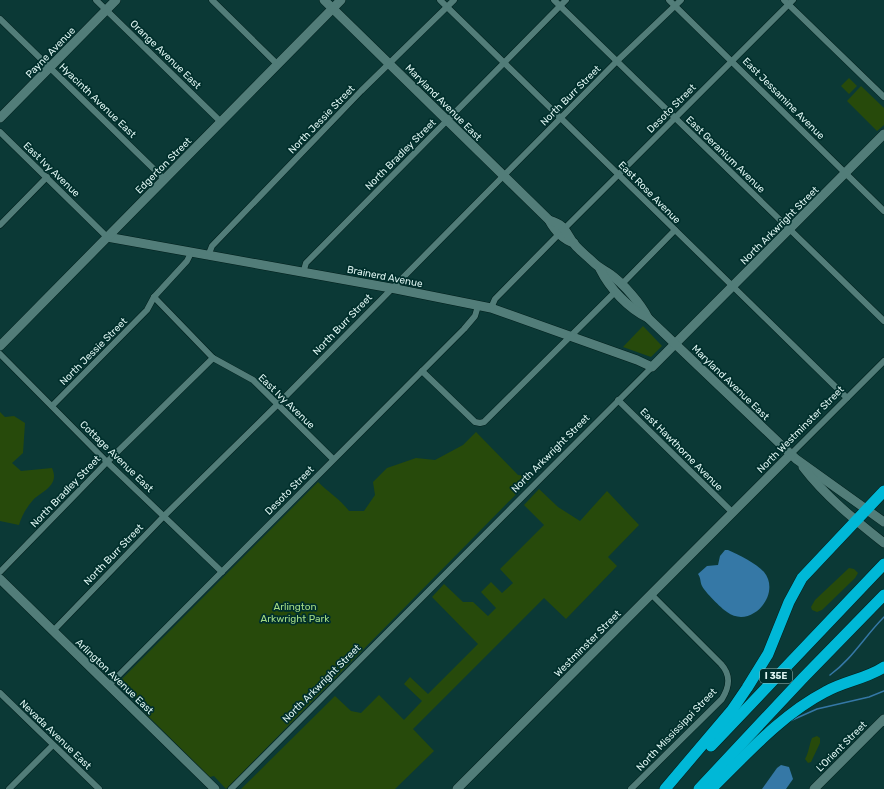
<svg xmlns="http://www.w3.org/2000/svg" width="884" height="789" font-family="Rubik,sans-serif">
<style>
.green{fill:#274a0b}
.water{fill:#3578a6}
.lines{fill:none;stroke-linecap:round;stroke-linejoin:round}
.stream{stroke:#3578a6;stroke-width:1.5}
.street-casing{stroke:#001f1c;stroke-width:7}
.secondary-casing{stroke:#001f1c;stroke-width:10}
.highway-casing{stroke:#001f1c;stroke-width:12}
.street{stroke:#527d79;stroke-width:6}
.secondary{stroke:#527d79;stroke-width:9}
.highway{stroke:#00b8d7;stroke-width:11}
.labels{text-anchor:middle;stroke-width:3.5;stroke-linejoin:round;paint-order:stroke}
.shield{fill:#002f2c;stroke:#9bbab7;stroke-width:1}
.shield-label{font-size:9px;font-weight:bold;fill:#def5f2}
.street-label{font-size:10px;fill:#def5f2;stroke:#002f2c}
.park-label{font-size:10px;fill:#a4db84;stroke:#002f2c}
</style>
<rect width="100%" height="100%" fill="#0b3936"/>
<g class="green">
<path d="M849,78L857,86L849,94L841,86Z"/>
<path d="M861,86L884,108V125L877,131L847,101Z"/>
<path d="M643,326L662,346L651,357L623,347Z"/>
<path d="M0,412L5,417L14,416L25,423L23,453L12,463L21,471L52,468C60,486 42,491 33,500C27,507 22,515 19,525L0,521Z"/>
<path d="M476,432L518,475L533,477L226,789L214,776L210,777L147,715L141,704L119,682L318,482C328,492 341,500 349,511H364L375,495L373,482L387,468L416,458L435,460L463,445Z"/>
<path d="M539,489L558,507L580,521L607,491L639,525L608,557L617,566L566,619L544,598L413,729L434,751L395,789H241L335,696L351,711L361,713L379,695L404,720L422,701L404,684L410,677L428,694L478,644L432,597L444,584L463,602H473L488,616L496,608L481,592L491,582L502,593L513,583L500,569L544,525L524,505Z"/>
<path d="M849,568L854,569L858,573L855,578L822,610L817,612L812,610L811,607L815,600Z"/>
<path d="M817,736L820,738V743L811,762L808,763L805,759C809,752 809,745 812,738Z"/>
</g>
<g class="water">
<path d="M725,550H728C739,555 756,563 764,572C782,594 751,630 727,612C721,608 705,592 702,586C700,582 701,578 698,574L707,566L718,565L720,556Z"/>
<path d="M781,765L789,767L793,779L786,789H762L777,768Z"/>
</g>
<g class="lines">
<g class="stream">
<path d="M830,675C852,659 865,636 884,617"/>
<path d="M790,721L817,709L869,697L884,691"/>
</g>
<defs>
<g id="street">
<path d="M96,0L221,122"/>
<path d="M212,0L277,64"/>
<path d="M440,0L847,398"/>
<path d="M554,0L884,321"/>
<path d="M669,0L884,211"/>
<path d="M784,0L884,97"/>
<path d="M0,19L164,179"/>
<path d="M0,132L107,237"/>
<path d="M0,225L47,177"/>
<path d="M564,229L793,0"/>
<path d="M208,256L212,246L361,91L454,0"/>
<path d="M303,273L306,263L566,0"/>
<path d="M621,285L675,230"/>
<path d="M154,297L213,358L253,380L333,459"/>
<path d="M491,308L495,299L559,234"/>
<path d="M0,354L107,462L222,572"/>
<path d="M422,371L475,422L480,423L484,422L616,291"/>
<path d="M618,400L732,512"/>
<path d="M52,406L147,310L154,297L187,261L191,253"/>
<path d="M791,454L884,361"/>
<path d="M0,572L107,462L213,358"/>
<path d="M53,631L164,516L277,405L616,62L681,0"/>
<path d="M109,685L464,329L475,316L478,306"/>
<path d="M0,693L99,789"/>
<path d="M9,789L53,745"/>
<path d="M231,789L652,367"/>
<path d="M631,789L722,699C730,686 731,675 721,664L651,594"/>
</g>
<g id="secondary">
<path d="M324,0L549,220C555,231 562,239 574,243"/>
<path d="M0,118L116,0"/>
<path d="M549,220C567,225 565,233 575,245C580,251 587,256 593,262C598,267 604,270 610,274C624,284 641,304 648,318"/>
<path d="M107,237L391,288L491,308L637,360L652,367L884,134"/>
<path d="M600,269C610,289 628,308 648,318L796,459L884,522"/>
<path d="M0,346L341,0"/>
<path d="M803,467C826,497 855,520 884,543"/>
<path d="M0,579L215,789"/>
<path d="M457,789L791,454"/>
<path d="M814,789L884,719"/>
</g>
<g id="highway">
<path d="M711,746L884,564"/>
<path d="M665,789L732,710L747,688L768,654L789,602L802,578L884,491"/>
<path d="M699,789L803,678L884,595"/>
<path d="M711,789C746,755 781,715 825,692C844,681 866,679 884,667"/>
</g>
</defs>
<use href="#street" class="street-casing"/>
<use href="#secondary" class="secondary-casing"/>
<use href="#highway" class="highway-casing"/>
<use href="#street" class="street"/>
<use href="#secondary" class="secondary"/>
<use href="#highway" class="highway"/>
</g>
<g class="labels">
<rect class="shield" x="760" y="669" width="32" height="14" rx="3"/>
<g class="shield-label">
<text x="776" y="679">I 35E</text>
</g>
<g class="street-label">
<text transform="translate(50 52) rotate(-46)" y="4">Payne Avenue</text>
<text transform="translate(166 54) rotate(44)" y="4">Orange Avenue East</text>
<text transform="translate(570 95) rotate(-45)" y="4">North Burr Street</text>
<text transform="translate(784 98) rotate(45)" y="4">East Jessamine Avenue</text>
<text transform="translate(98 100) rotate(44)" y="4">Hyacinth Avenue East</text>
<text transform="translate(444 102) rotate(45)" y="4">Maryland Avenue East</text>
<text transform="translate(671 108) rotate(-45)" y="4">Desoto Street</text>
<text transform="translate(321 119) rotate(-46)" y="4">North Jessie Street</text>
<text transform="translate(400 154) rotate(-45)" y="4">North Bradley Street</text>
<text transform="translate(726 154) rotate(44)" y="4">East Geranium Avenue</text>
<text transform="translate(163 165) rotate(-45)" y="4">Edgerton Street</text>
<text transform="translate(52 169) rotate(44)" y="4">East Ivy Avenue</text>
<text transform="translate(650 192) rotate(45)" y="4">East Rose Avenue</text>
<text transform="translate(779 225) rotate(-45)" y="4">North Arkwright Street</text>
<text transform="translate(385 276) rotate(11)" y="4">Brainerd Avenue</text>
<text transform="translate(342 324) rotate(-46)" y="4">North Burr Street</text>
<text transform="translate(93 351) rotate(-45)" y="4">North Jessie Street</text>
<text transform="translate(731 382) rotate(44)" y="4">Maryland Avenue East</text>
<text transform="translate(287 401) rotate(44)" y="4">East Ivy Avenue</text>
<text transform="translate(800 429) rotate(-45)" y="4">North Westminster Street</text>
<text transform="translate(682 449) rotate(45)" y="4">East Hawthorne Avenue</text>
<text transform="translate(550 453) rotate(-45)" y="4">North Arkwright Street</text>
<text transform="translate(117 456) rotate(44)" y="4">Cottage Avenue East</text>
<text transform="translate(289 490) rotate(-45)" y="4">Desoto Street</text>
<text transform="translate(65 491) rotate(-46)" y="4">North Bradley Street</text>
<text transform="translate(113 554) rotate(-46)" y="4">North Burr Street</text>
<text transform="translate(587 643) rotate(-45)" y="4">Westminster Street</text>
<text transform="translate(115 676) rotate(44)" y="4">Arlington Avenue East</text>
<text transform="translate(321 683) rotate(-45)" y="4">North Arkwright Street</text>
<text transform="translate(676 729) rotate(-46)" y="4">North Mississippi Street</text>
<text transform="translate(56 734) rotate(44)" y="4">Nevada Avenue East</text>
<text transform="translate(841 746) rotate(-45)" y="4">L'Orient Street</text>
</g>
<g class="park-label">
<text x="295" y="610">Arlington<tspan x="295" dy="12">Arkwright Park</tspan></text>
</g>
</g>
</svg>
